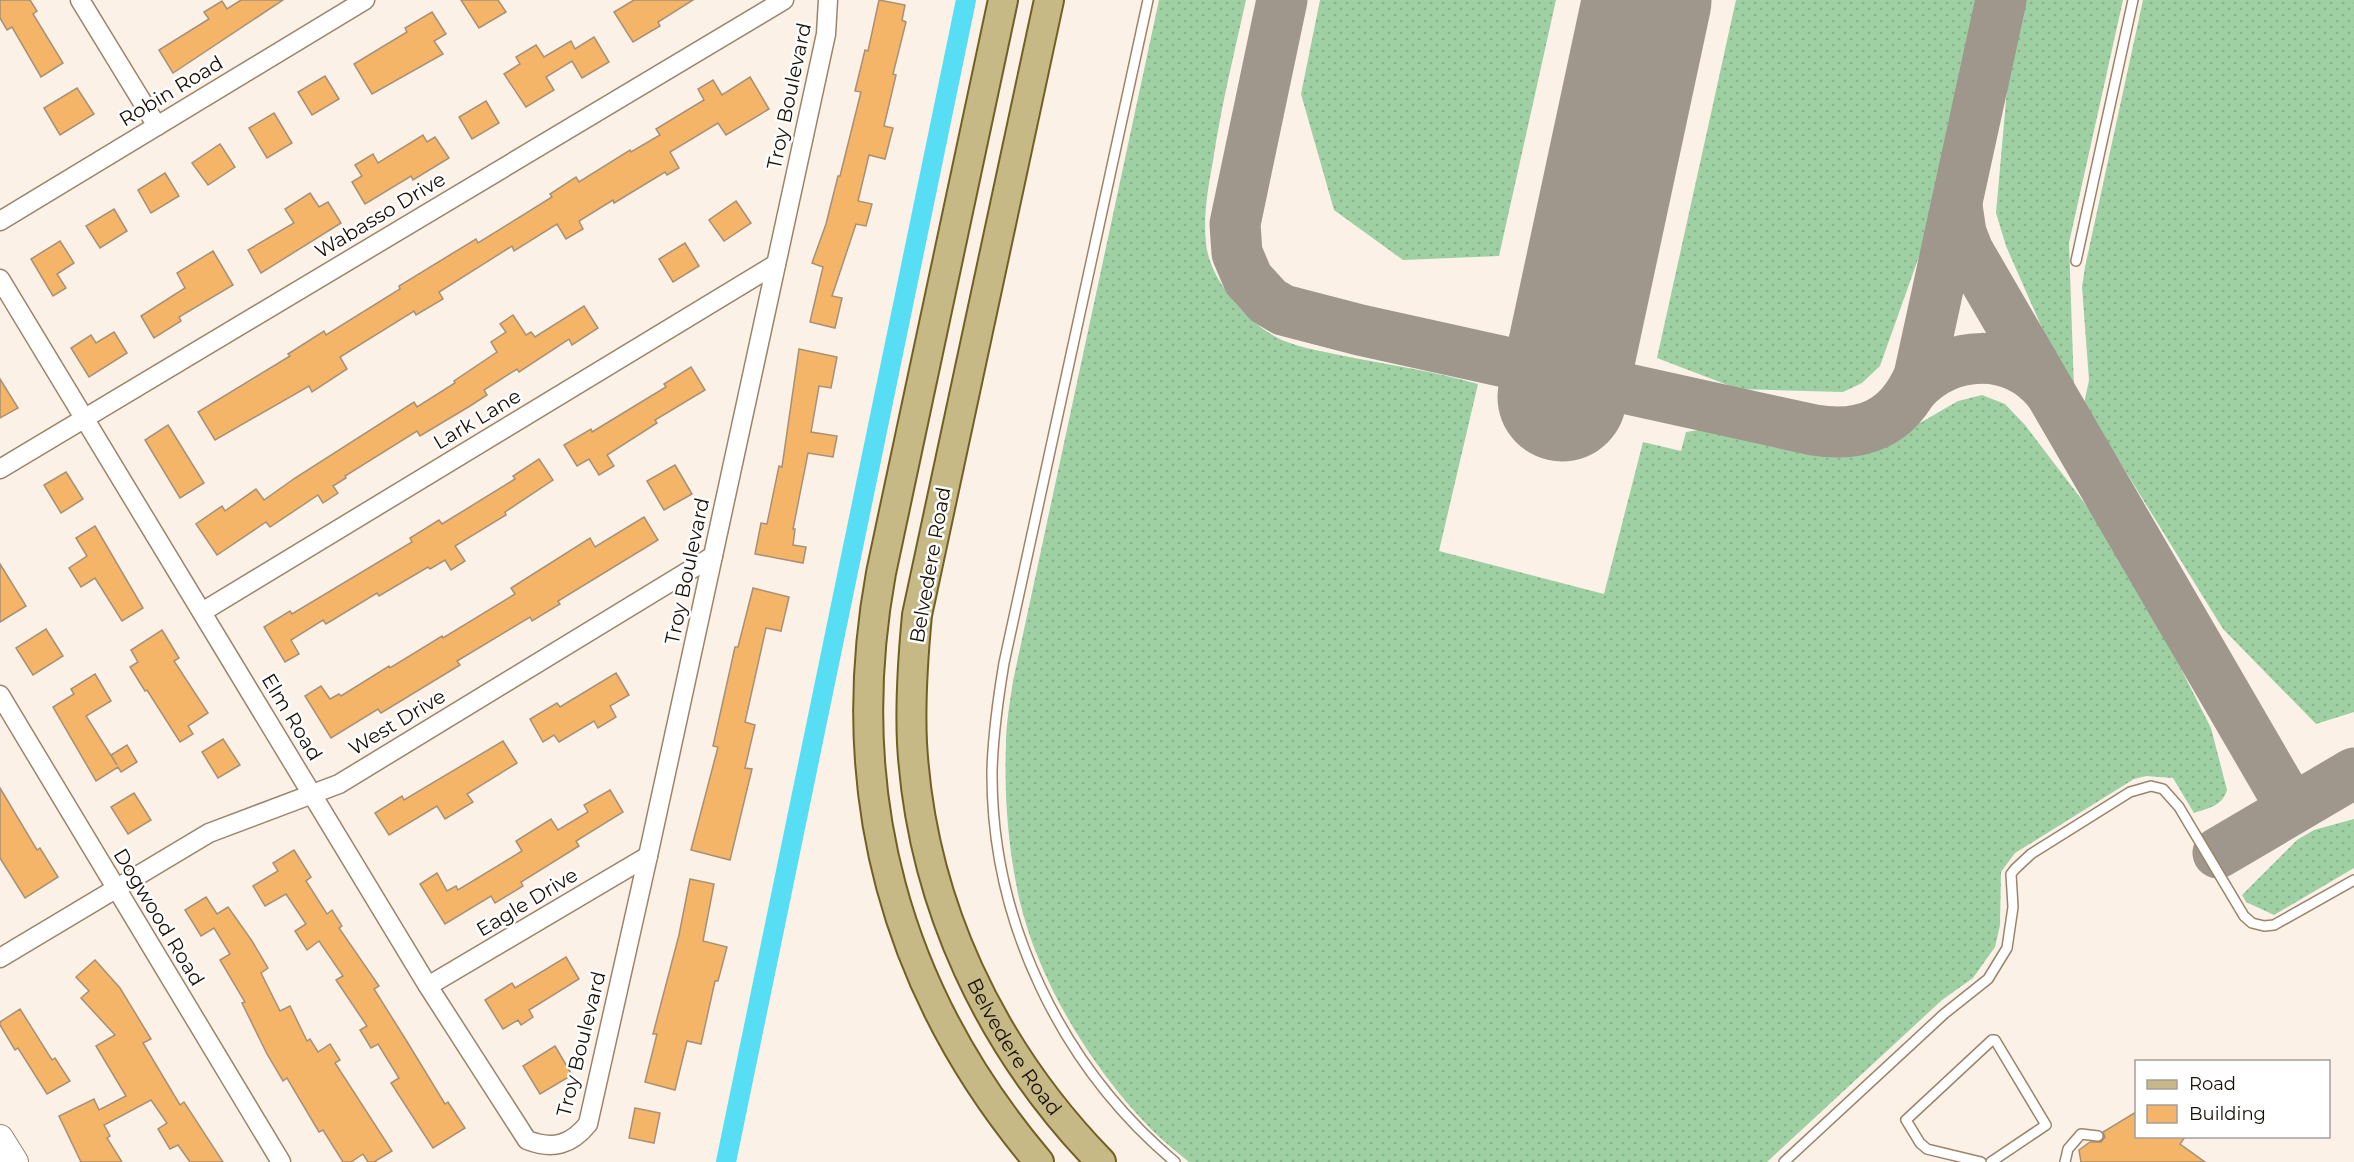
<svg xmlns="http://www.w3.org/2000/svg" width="2354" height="1162" font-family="Montserrat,sans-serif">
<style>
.grass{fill:url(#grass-dots)}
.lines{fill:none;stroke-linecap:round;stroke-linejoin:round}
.canal{stroke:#57def5;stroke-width:20}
.taxiway{stroke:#9f968c;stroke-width:51}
.runway{stroke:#9f968c;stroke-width:129}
.building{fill:#f5b568;stroke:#a79075;stroke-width:1.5}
.lane-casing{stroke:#9b846a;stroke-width:12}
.street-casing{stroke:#9b846a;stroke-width:21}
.secondary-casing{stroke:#9b846a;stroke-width:28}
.primary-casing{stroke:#716024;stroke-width:32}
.lane{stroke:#fff;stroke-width:9}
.street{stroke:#fff;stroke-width:18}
.secondary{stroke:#fff;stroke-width:26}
.primary{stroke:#c7b985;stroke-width:28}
.labels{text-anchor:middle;stroke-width:5;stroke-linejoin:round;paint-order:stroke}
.street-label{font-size:20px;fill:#181007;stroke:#fff}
</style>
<defs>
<pattern id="grass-dots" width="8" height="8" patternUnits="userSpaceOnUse" patternTransform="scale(1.5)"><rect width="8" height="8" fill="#9ed0a3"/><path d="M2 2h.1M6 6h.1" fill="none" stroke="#87b28b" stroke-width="1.8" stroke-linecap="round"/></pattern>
</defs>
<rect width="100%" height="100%" fill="#fbf1e6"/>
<g class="grass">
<path d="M1159,0H1246C1234,54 1221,107 1213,161C1208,188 1203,216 1206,243C1209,280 1249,325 1282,340C1303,349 1327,352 1349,357C1392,365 1436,372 1478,384L1439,551L1604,594L1643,442L1681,451L1686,432L1705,429L1821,453L1849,454L1880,446L1958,401L1982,395L2005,404L2025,425L2102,526L2178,663L2211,728L2227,790C2222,806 2209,808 2194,813L2173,778L2146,776L2134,779L2015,853L2001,872L2000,925L1995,947L1973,978L1942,1000L1767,1162H1189C1176,1151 1163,1141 1151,1129C1092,1069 1038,981 1019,898C1008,847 1004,796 1006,744C1006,723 1010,702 1013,681Z"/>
<path d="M1320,0H1556L1499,256L1403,260L1334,210L1301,94Z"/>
<path d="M1736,0H1976L1922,248L1880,366L1862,383L1843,392L1738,389L1657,358Z"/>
<path d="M2024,0H2123L2069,243L2074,389L2053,353L2006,246L1996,213L2009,67Z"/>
<path d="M2143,0H2354V712L2316,724L2223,629L2084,404L2089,380L2082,287L2085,267Z"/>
<path d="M2354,819V868L2274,915L2246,902L2242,895L2297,840L2314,830Z"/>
</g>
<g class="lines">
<path class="canal" d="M726,1162L966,0"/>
<g class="taxiway">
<path d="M1282,0L1235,224L1237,253L1248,279L1268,301L1283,310L1360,330L1814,430C1863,438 1899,423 1919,376L2001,0"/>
<path d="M1957,206L1961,233L1968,251L2292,809"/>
<path d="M1913,389C1951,349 2012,347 2048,390"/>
<path d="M2218,853L2354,773"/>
</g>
<path class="runway" d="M1562,397L1647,0"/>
</g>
<g class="building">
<path d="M0,0H30L37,11L33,14L63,63L41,77L12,27L7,30L0,18Z"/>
<path d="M241,0H283L173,73L159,50L209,19L204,12L222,1L227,9Z"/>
<path d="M461,0H498L506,12L479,28Z"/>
<path d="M634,0H693L658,22L660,26L633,42L614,12Z"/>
<path d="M879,0L905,5L902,20L906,22L893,74L896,75L884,126L893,128L885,159L869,155L858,201L872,204L866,226L856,224L832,296L842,298L835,328L810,322L823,267L812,263L826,224L838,176H840L861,92L855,91L865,50L868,51Z"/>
<path d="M432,12L446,34L434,41L443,54L372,94L354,64L407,32L405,28Z"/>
<path d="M594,37L609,62L582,78L572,61L546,77L554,90L526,107L504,74L520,64L516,57L536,45L544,57L571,41L575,49Z"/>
<path d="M325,76L339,99L312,115L298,92Z"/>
<path d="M750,77L769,109L726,135L718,123L670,152L679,168L667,175L665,172L614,203L613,200L579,221L583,229L566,239L557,224L514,251L512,246L439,292L443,299L416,315L414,311L340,357L347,369L312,392L309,386L215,440L198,412L290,356L288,354L324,331L326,335L400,289L399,286L476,239L478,243L552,197L550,194L576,177L579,182L630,150L631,152L660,135L656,129L704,100L698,89L713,80L722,95Z"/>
<path d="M77,88L94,114L60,135L44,108Z"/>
<path d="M486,101L499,123L472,139L459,117Z"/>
<path d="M274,113L292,143L267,158L249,128Z"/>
<path d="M423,135L427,142L435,137L449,158L413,180L411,176L365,204L352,182L362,176L355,165L373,154L378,163Z"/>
<path d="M220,144L235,167L208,185L192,163Z"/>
<path d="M165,173L179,196L151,213L138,190Z"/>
<path d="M310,193L319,207L328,202L341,223L261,273L248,250L294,223L285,209Z"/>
<path d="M736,201L751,223L724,241L709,220Z"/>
<path d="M114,209L127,231L100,248L86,226Z"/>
<path d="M60,241L74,263L57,274L66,288L53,296L31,259Z"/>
<path d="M685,243L699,266L673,282L659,259Z"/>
<path d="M213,251L233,285L179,317L181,321L154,338L141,316L185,288L177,273Z"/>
<path d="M584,306L598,328L572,345L569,339L519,372L517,369L484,390L487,395L470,406L420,436L417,431L345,476L346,478L333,486L338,493L323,503L318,495L270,527L266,522L217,555L196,524L222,506L225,511L256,489L264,500L295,478L414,402L417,407L455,383L454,381L497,352L491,342L506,332L500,324L513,315L526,335L531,332L535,337Z"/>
<path d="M114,332L127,353L89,377L71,348L91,335L96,343Z"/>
<path d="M799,349L837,357L831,388L819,386L811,432L837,436L833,457L808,453L793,529H795L793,545L806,547L803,563L755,554L761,523L767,524L779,466L782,467Z"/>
<path d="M691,367L705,390L655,420L657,423L607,455L614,466L599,475L589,459L577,466L564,445L591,429L592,432L666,387L664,384Z"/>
<path d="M0,379L18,408L0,418Z"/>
<path d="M168,425L204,483L180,498L145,440Z"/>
<path d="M539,459L553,480L505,512L506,515L455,546L465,561L451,570L445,560L430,569L428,567L379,596L377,593L326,624L323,620L291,640L299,654L285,662L264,627L290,611L292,614L412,542L410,538L439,520L442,524L515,479L513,476Z"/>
<path d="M675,465L692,494L664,510L647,481Z"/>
<path d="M66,472L83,499L61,513L44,485Z"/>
<path d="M644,517L658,540L558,601L560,604L532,621L530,617L457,661L460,665L381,713L378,709L331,738L305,696L321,686L330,699L339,694L341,696L389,666L390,668L442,636L443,638L515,594L511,588L590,538L595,547Z"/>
<path d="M95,526L143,608L122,621L95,578L81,587L69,568L87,556L76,538Z"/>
<path d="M0,564L26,606L0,622Z"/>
<path d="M753,588L789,597L781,631L766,628L745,722L755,725L745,768L752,769L730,860L691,850L718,747L713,746L735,647H738Z"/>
<path d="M46,629L63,656L33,675L16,648Z"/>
<path d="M162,630L179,658L174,661L208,713L188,726L193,734L180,742L147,690L145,691L130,667L138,662L131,650Z"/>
<path d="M616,673L629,695L610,706L616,717L598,728L594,721L559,742L554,735L543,742L530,719L557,703L560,707Z"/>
<path d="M95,674L111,701L86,716L117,765L111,755L127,745L137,762L121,772L118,767L96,781L53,707L74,694L71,689Z"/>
<path d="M223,739L240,765L218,778L202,752Z"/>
<path d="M503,741L517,763L467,794L473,802L445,819L437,806L389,835L375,813L402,796L404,800Z"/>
<path d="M0,788L37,850L40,848L58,877L25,898L0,858Z"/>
<path d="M610,790L623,812L576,841L579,846L521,882L523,886L495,903L491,896L445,924L420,884L437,873L447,891L456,886L458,890L522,851L516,841L551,819L558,830L588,812L584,805Z"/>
<path d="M134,793L151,820L128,834L111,807Z"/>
<path d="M294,850L311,877L306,881L327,914L332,910L342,926L339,928L379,986L374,989L406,1040L445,1104L448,1102L465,1128L433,1148L391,1083L399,1078L378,1044L371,1048L360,1030L367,1026L336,980L343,976L319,941L307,950L295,931L306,924L286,894L265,906L253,886L278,871L273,863Z"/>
<path d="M690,879L714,884L703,941L727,947L718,981H715L701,1044L687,1041L675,1090L645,1082L657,1034H653L679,935Z"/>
<path d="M206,897L217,914L228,907L252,941L268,968L261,973L280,1011L290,1006L307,1041L310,1039L318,1052L330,1044L340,1060L335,1063L392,1151L374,1162H368L363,1154L351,1162H343L323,1130L319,1132L287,1078L283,1081L267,1054L242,1003L245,1002L220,960L230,954L214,928L201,936L185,910Z"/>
<path d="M566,957L579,979L529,1010L533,1017L521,1025L518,1020L503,1029L485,1000L512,983L515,988Z"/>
<path d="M95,960L120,988L151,1039L143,1043L180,1105L184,1102L223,1162H190L178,1145L170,1149L158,1129L167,1123L151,1100L104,1125L110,1136L107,1138L122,1162H81L59,1116L94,1099L99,1110L126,1096L96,1046L115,1035L81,998L89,991L76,977Z"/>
<path d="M20,1009L52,1060L55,1058L70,1081L47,1094L18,1048L15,1050L0,1025V1022Z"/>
<path d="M555,1046L572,1075L540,1094L523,1066Z"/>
<path d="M635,1108L660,1113L654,1143L629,1138Z"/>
<path d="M2136,1112V1137H2185L2180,1144L2205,1162H2081L2079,1150L2090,1142H2101L2105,1137L2103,1132Z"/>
</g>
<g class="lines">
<defs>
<g id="lane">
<path d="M1148,0L1004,663C998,699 993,735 992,771C991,921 1061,1066 1175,1162"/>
<path d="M2076,261L2133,0"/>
<path d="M1784,1162L1944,1014L1988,979L2007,948L2013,907L2011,874L2015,869L2031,854L2130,792L2151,786L2163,789L2179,807L2244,916L2252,923L2264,926L2274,925L2354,880"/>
<path d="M1981,1162L1927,1149L1920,1143L1906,1120L1992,1040H1995L2046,1125L1991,1162"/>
<path d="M2065,1162L2068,1149L2081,1134L2098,1136"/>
</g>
<g id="street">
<path d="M80,0L157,126"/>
<path d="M0,221L365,0"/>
<path d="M0,279L428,986L527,1140C553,1150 571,1145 588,1124L648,856L826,34L828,0"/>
<path d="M0,469L784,0"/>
<path d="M202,612L776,264"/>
<path d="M0,695L281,1162"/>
<path d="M0,958L209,833L339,784L713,556"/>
<path d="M428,986L648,856"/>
</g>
<path id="secondary" d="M0,1138L15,1162"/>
<g id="primary">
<path d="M1003,0L881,573C841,792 895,992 1039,1162"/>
<path id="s1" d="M1049,0L917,615C913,657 910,700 912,743C921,902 990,1048 1101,1162"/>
</g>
</defs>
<use href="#lane" class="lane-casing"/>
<use href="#street" class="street-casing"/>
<use href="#secondary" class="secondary-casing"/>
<use href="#primary" class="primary-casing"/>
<use href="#lane" class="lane"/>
<use href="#street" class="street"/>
<use href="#secondary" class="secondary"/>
<use href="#primary" class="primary"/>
</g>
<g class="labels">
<g class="street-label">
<text transform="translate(171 91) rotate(-31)" y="7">Robin Road</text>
<text transform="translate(789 96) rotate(-78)" y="7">Troy Boulevard</text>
<text transform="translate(380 215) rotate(-31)" y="7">Wabasso Drive</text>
<text transform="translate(477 419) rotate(-31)" y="7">Lark Lane</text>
<text transform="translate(930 565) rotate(-80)" y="7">Belvedere Road</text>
<text transform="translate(687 571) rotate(-78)" y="7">Troy Boulevard</text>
<text transform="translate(292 717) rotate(59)" y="7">Elm Road</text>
<text transform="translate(397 722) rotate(-31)" y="7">West Drive</text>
<text transform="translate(527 902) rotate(-31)" y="7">Eagle Drive</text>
<text transform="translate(159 917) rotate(59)" y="7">Dogwood Road</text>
<text transform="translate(581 1044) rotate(-76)" y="7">Troy Boulevard</text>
<text dy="7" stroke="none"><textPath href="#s1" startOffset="1082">Belvedere Road</textPath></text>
</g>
</g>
<rect x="2135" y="1060" width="195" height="78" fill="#ffffff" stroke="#a39f9c" stroke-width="1.5"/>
<rect x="2147" y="1080" width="30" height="9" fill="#c7b985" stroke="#a39f9c" stroke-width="1.5"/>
<text x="2189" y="1090" font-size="18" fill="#181007">Road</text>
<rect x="2147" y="1105" width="30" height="18" fill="#f5b568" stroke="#a39f9c" stroke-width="1.5"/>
<text x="2189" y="1120" font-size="18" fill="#181007">Building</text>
</svg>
